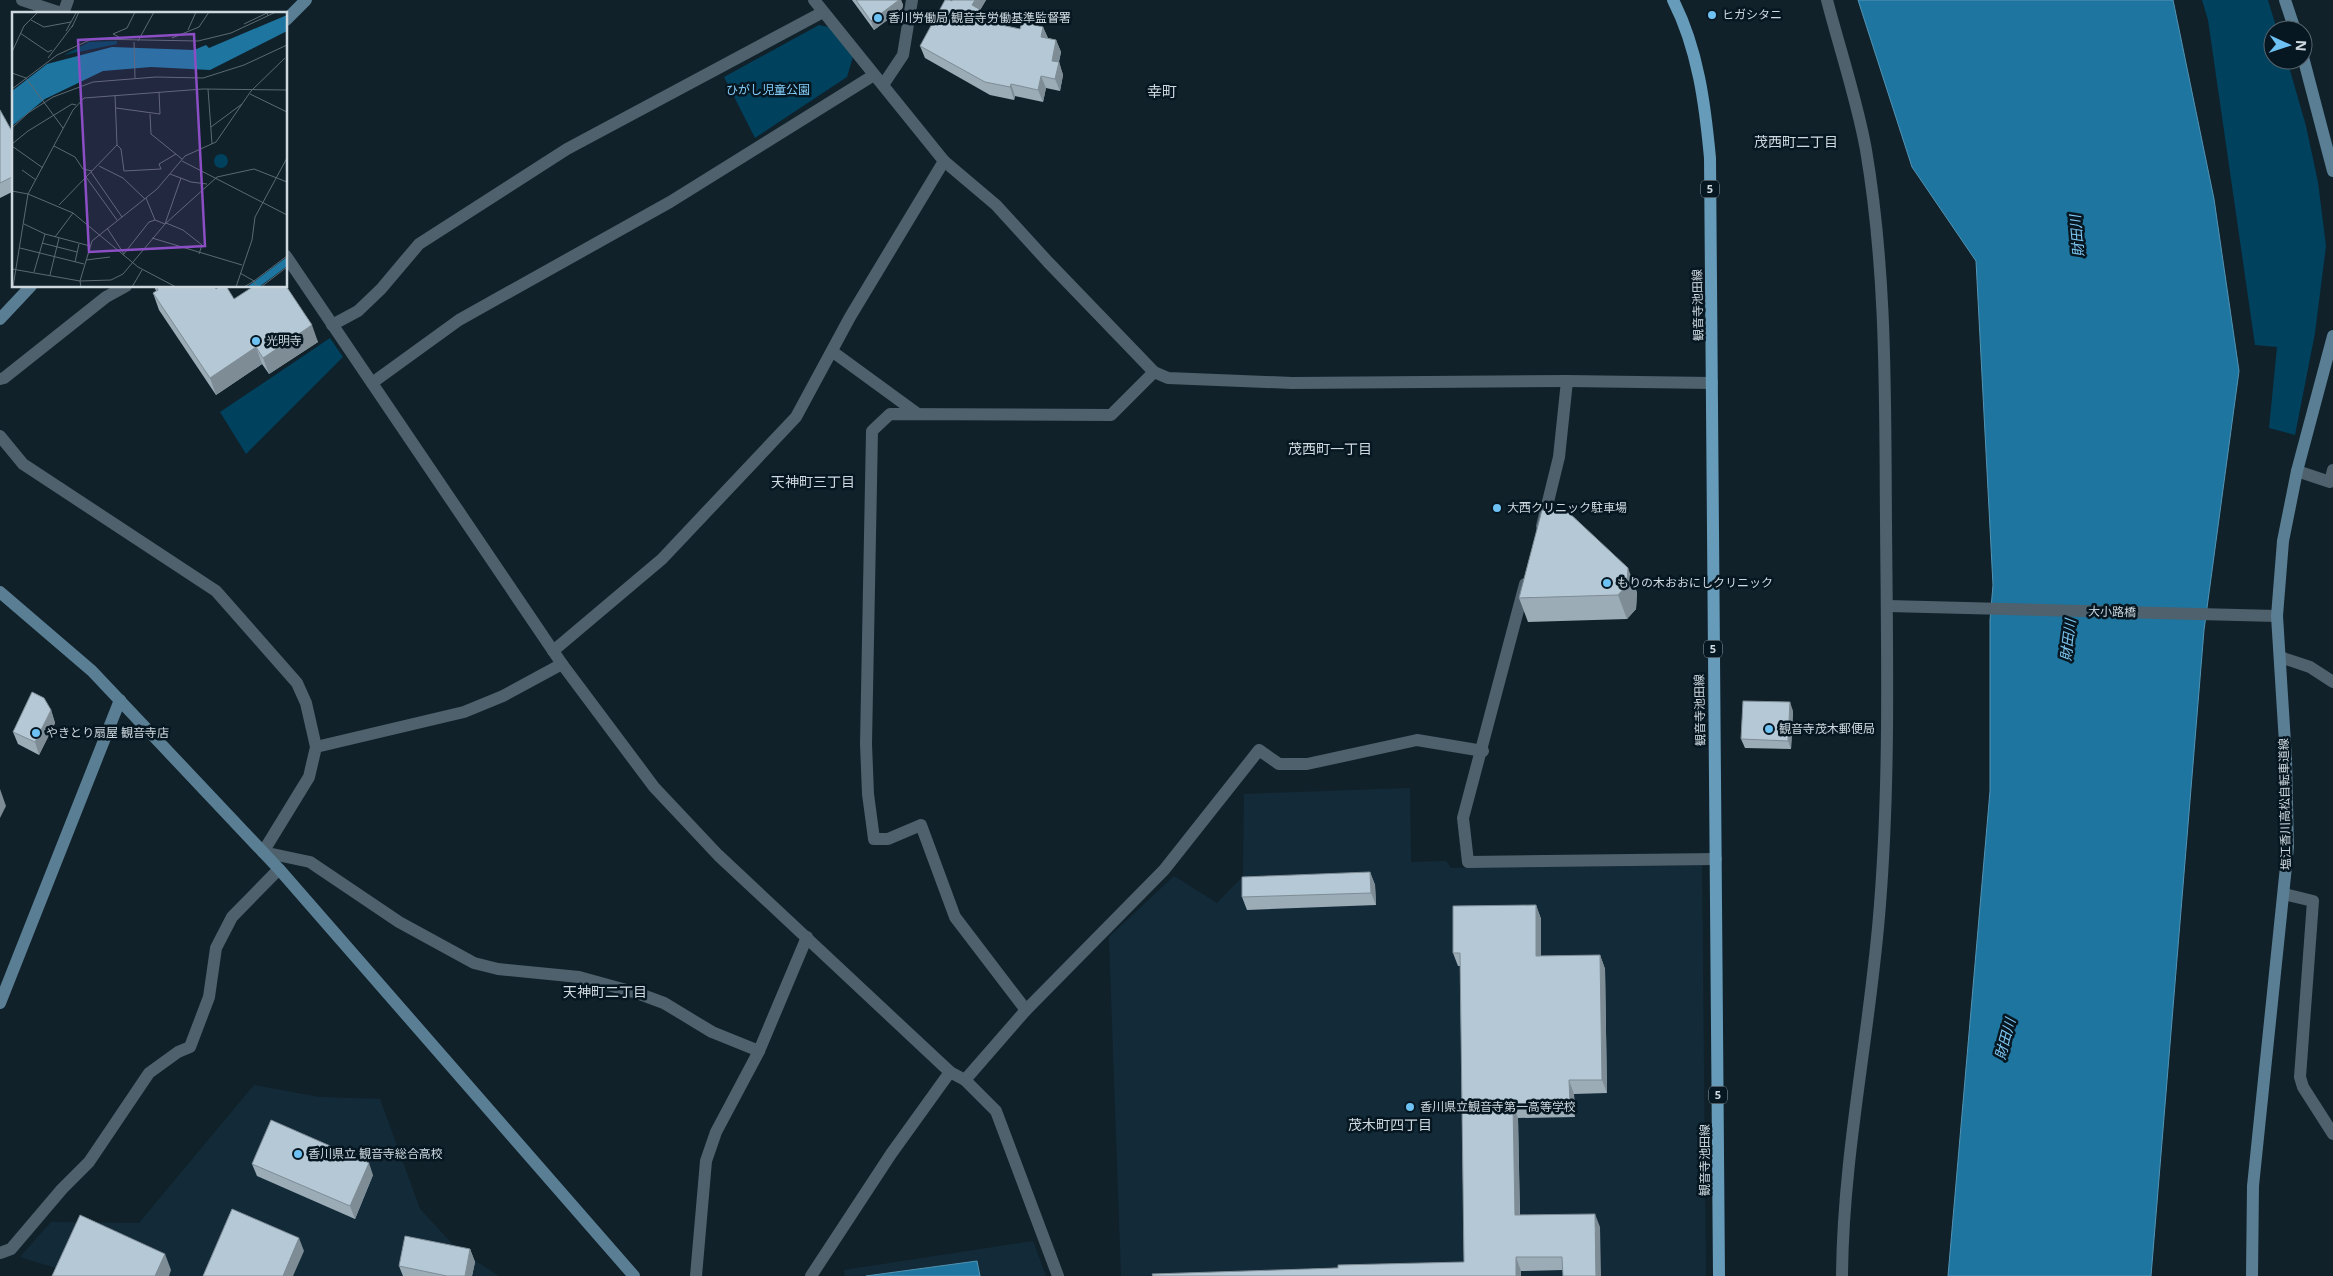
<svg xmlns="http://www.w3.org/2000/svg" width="2333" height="1276" font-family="'Noto Sans','Noto Sans JP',sans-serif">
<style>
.built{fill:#132b39}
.green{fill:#00415e}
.water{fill:#1e75a0;stroke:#5393b3}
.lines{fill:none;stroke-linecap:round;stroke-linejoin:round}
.street{stroke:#4e616c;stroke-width:12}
.secondary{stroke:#5a7e93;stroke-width:12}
.primary{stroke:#669bba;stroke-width:12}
.wall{fill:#9bacb7}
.shaded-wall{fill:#7e8c95}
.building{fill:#b4c8d5;stroke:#7e8c95}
.poi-dot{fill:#6dc2f3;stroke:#071721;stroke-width:2}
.labels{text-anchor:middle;stroke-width:5;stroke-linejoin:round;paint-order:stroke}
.shield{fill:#071721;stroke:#929ea6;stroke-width:1}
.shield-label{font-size:11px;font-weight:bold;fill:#ced8df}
.poi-label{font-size:12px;fill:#ced8df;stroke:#071721;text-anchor:start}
.park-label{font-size:12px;fill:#85cefa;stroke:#071721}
.street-label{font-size:12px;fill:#ced8df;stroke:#071721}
.neighbourhood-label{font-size:14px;fill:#ced8df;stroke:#071721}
.water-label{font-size:14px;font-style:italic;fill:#7fc8f4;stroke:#071721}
.quarter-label{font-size:15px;fill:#ced8df;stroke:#071721}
.inset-road{fill:none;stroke:#5c6a72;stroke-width:1}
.view{fill:#8c4ec5;fill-opacity:0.15;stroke:#8c4ec5;stroke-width:2.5}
.inset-edge{fill:none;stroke:#ced8df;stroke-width:2.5}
</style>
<rect width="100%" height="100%" fill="#10212a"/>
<g class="built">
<path d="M1410,788L1411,862L1446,861L1451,868L1702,865L1706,1276H1121L1109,937L1174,876L1217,903L1243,876L1244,794Z"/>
<path d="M254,1085L319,1097L380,1099L420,1209L457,1249L499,1276H53L56,1268L20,1257L51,1222L139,1223Z"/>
<path d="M1033,1241L1046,1276H845L844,1270Z"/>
</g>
<g class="green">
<path d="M2202,0H2268L2277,30H2273V60H2287L2306,126L2318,182L2326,246L2315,333L2295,435L2269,428L2277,347L2255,345L2208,20Z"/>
<path d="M819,25L829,27L853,57L847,77L755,138L724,77Z"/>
<path d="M330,338L343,357L246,454L220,412Z"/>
</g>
<g class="water">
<path d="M1858,0H2173L2214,199L2239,371L2204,630L2151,1276H1948L1990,791V620L1993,585L1976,261L1912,167Z"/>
<path d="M977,1261L980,1276H866Z"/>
</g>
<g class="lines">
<g class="street">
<path d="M22,0L64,14"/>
<path d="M814,0L944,161L996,205L1048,262L1154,372L1168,378L1292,383L1567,381L1712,383"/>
<path d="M1827,0C1840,50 1857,100 1866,150C1887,274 1885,398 1886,523C1887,650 1890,778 1880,904C1871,1028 1843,1151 1842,1276"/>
<path d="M63,14L68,0"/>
<path d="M883,85L903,55L912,0"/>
<path d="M286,256L562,664L654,787L718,855L950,1072L965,1080L996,1111L1058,1276"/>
<path d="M332,325L358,311L381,289L419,244L567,149L823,12"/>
<path d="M833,352L918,414"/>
<path d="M0,379L4,378L106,297L126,286"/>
<path d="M372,383L459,320L670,202L874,75"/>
<path d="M0,436L23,464L216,591L297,683L306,703L316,747L309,777L263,852L310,862L399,922L474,963L498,969L579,977L637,993L664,1003L712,1032L759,1051"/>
<path d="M2297,471L2330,482L2333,470"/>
<path d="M1542,526L1559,457L1567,381"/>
<path d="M1525,584L1463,818L1468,862L1716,859"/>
<path d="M1888,606L2277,616"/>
<path d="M553,651L662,559L796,417L850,317L944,161"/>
<path d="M2280,657L2310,667L2333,682"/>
<path d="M316,747L464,712L503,696L562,664"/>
<path d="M2284,894L2313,901L2300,1077L2303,1087L2333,1134"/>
<path d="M1026,1010L955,917L921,825L888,839H874L868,794L866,744L872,431L890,414L1111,415L1154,372"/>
<path d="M965,1080L1026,1010L1164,870L1259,750L1279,764H1307L1417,740L1483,751"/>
<path d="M0,1253L11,1249L62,1189L89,1162L149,1073L178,1052L190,1047L209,997L216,948L232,917L279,869"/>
<path d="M696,1276L706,1161L716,1132L759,1051L807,937"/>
<path d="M811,1276L891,1154L950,1072"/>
</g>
<g class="secondary">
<path d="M2285,0L2295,30"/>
<path d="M286,20L306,0"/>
<path d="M2303,57L2333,171"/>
<path d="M0,319L31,286"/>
<path d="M0,592L92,671L279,869L634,1276"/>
<path d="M0,1003L120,700"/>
<path d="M2252,1276L2253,1186L2288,847L2286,759L2277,616L2283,541L2297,471L2333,336"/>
</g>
<path class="primary" d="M1673,0C1698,49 1705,104 1710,158L1719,1276"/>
</g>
<g class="wall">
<path d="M852,0H901L903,5L902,9L874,30Z"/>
<path d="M986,0L980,10L986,13L989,22L1020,29L1043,27L1048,38L1056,40L1061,52L1059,62L1063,75L1060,91L1046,88L1043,102L1015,96L1014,100L990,95L925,58L920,46L952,1Z"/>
<path d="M0,110L14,135V191L0,198Z"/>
<path d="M286,284L288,289L318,342L269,374L262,364L216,395L159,310L153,293L156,291L154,286H214L216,289L234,299L286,286Z"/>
<path d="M1637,592L1636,609L1627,619L1528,622L1519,598Z"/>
<path d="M51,710L55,723L39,755L18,744L13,732Z"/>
<path d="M1793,711L1791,749L1745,748L1741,739Z"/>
<path d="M1370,872L1375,885L1376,905L1247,910L1242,897Z"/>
<path d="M1536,905L1541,919V956L1600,955L1605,969L1607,1093L1574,1094L1575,1117L1518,1118L1520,1215L1600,1227L1563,1270L1521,1271V1276H1153L1464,1262L1460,966H1458L1453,953Z"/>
<path d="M252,1164L373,1175L355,1219L257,1176Z"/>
<path d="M470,1249L475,1262L472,1276H403L399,1266Z"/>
</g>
<g class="shaded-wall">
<path d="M899,0H901L903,5L902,9L874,30L871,21Z"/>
<path d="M975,0H986L976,17L972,5Z"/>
<path d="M986,13L990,25L982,21Z"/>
<path d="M1043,27L1048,39L1041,37Z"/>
<path d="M1056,40L1061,52L1056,73L1052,61Z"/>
<path d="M1059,62L1063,75L1060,91L1055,79Z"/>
<path d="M1041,76L1046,88L1043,102L1038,90Z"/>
<path d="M1011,84L1015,96L1014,100L1010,87Z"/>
<path d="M312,325L318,342L269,374L263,358Z"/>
<path d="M256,347L262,364L216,395L210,378Z"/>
<path d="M1628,568L1637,592L1636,609L1627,619L1618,595Z"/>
<path d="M1790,702L1793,711L1791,749L1788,741Z"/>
<path d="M51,710L55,723L39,755L35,742Z"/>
<path d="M0,789L6,806L0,818Z"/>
<path d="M1370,872L1375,885L1376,905L1371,893Z"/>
<path d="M1536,905L1541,919V970L1536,956Z"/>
<path d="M1600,955L1605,969L1607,1093L1602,1080Z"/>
<path d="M1569,1080L1574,1094L1575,1117L1570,1103Z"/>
<path d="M1513,1104L1518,1118L1520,1228L1515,1215Z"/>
<path d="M369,1163L373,1175L355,1219L350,1206Z"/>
<path d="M1595,1214L1600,1227L1601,1276H1596Z"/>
<path d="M299,1238L304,1251L293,1276H283Z"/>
<path d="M470,1249L475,1262L472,1276H465Z"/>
<path d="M165,1254L171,1270L169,1276H155Z"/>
<path d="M1516,1257L1521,1271V1276H1516Z"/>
</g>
<g class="building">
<path d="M856,0H899L871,21Z"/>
<path d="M945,0H950L952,1V0H975L972,5L986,13L982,21L1020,29L1022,22L1043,27L1041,37L1056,40L1052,61L1059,62L1055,79L1041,76L1038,90L1011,84L1010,87L985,82L920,46Z"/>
<path d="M0,110L14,135V176L0,183Z"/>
<path d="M156,286H214L216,289L220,286H226L234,299L254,286H286L312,325L263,358L256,347L210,378L153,293L158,290Z"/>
<path d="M1542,510H1566L1628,568L1627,585L1618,595L1519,598Z"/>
<path d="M32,692L44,698L51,710L35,742L13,732Z"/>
<path d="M1743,701L1790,702L1788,741L1741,739Z"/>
<path d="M1370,872L1371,893L1242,897V877Z"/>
<path d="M1536,905V956L1600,955L1602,1080H1569L1570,1103L1513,1104L1515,1215L1595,1214L1596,1276H1563L1562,1257H1516V1276H1153L1152,1274L1338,1268V1265L1464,1262L1460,953H1453V906Z"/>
<path d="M271,1120L369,1163L350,1206L252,1164Z"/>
<path d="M232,1209L299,1238L283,1276H203Z"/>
<path d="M80,1215L165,1254L155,1276H52Z"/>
<path d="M405,1236L470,1249L465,1276H447L399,1266Z"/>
</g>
<g class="poi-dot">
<circle cx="1712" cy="15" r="5"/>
<circle cx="878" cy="18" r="5"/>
<circle cx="256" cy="341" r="5"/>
<circle cx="1497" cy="508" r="5"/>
<circle cx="1607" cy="583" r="5"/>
<circle cx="1769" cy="729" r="5"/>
<circle cx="36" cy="733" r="5"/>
<circle cx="1410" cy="1107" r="5"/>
<circle cx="298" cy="1154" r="5"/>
</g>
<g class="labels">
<g class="shield">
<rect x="1701" y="180.5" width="18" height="17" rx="4"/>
<rect x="1704" y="640.5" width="18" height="17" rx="4"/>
<rect x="1709" y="1086.5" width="18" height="17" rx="4"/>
</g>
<g class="shield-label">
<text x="1710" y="193">5</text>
<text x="1713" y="653">5</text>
<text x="1718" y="1099">5</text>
</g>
<g class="poi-label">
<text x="1722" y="19">ヒガシタニ</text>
<text x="888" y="22">香川労働局 観音寺労働基準監督署</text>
<text x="266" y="345">光明寺</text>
<text x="1507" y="512">大西クリニック駐車場</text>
<text x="1617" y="587">もりの木おおにしクリニック</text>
<text x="1779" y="733">観音寺茂木郵便局</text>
<text x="46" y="737">やきとり扇屋 観音寺店</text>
<text x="1420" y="1111">香川県立観音寺第一高等学校</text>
<text x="308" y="1158">香川県立 観音寺総合高校</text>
</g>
<g class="park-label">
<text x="768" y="94">ひがし児童公園</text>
</g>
<g class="street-label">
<text transform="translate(1698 305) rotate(-91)" y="4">観音寺池田線</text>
<text transform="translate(2112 612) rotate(1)" y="4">大小路橋</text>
<text transform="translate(1700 710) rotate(-91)" y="4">観音寺池田線</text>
<text transform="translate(2285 804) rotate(-91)" y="4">塩江香川高松自転車道線</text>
<text transform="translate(1705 1160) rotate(-90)" y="4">観音寺池田線</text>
</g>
<g class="neighbourhood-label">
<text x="1796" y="147">茂西町二丁目</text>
<text x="1330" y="454">茂西町一丁目</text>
<text x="813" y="487">天神町三丁目</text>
<text x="605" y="997">天神町二丁目</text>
<text x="1390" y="1130">茂木町四丁目</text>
</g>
<g class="water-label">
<text transform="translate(2077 236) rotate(-95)" y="5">財田川</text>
<text transform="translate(2068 640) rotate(-83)" y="5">財田川</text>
<text transform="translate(2005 1039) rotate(-75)" y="5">財田川</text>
</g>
<g class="quarter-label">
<text x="1162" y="97">幸町</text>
</g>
</g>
<g transform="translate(12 12)">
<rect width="275" height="275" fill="#10212a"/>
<path d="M105,29V32L52,43L77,30ZM202 149a7 7 0 1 1 14 0a7 7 0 1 1-14 0Z" fill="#00415e"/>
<path d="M275,3V19L198,58L139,55L91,59L33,87L0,114V79L35,52L100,35L182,38L194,33L197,36ZM275,245V254L262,264L247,275H235Z" fill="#1e75a0"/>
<path class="inset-road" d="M19,8L32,15L59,10M232,12L255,1L256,4M60,15L67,0M176,18L184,0M54,19L64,1M8,21L36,40L40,38M107,25L101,22L115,16L123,0M160,26L187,15L197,0M126,29L142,0M122,30L123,66M0,40L12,14L26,0M36,46L61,13M273,46L239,79L204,130L173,144L145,177L80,229L68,269L99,268L111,262L153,212L205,165L242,157L275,170M0,61L14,66L51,116M0,77L45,43L80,27L186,29L219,21L264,0M196,77L200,132M238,82L275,100M104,96L148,102L147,80M138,102L139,122L170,147M199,115L230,92M0,116L16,101L41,85L81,70L144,65L191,66L232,53L275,33M0,132L16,119L60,92L64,93M105,133L109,137L112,159L149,157L147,152L164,142M0,134L31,156M42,134L63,145L71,157L80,159M170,149L275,203M87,154L111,166L133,187M10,158L24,168M79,160L110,205M158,162L179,170L195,172M74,165L105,208M0,179L16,182L61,98L72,86L191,77L275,78M134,186L143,208M47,193L105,133L103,83M154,211L171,218L190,233L187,242M12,212L33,222M95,216L112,242M43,225L61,201M140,226L230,253M30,231L65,240M8,236L72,252M111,243L137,210L143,208L153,212L169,166M74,248L98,245M63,250L67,232M0,257L68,269L69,275M22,260L33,222L78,234M228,261L242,269L275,244M38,263L47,226M1,275L16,182L61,201L126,255L164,275M120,275L130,258M224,275L240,228L243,205L275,146M232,275L242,269L245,275M249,275L275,255"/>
<path class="view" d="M182,22L193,234L77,240L66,28Z"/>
<rect width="275" height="275" class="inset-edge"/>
</g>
<g transform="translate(2288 45) rotate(93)"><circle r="24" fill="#071721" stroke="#57646d"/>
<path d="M0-4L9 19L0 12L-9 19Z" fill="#6dc2f3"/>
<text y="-8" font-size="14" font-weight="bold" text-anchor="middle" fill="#ced8df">N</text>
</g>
</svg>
